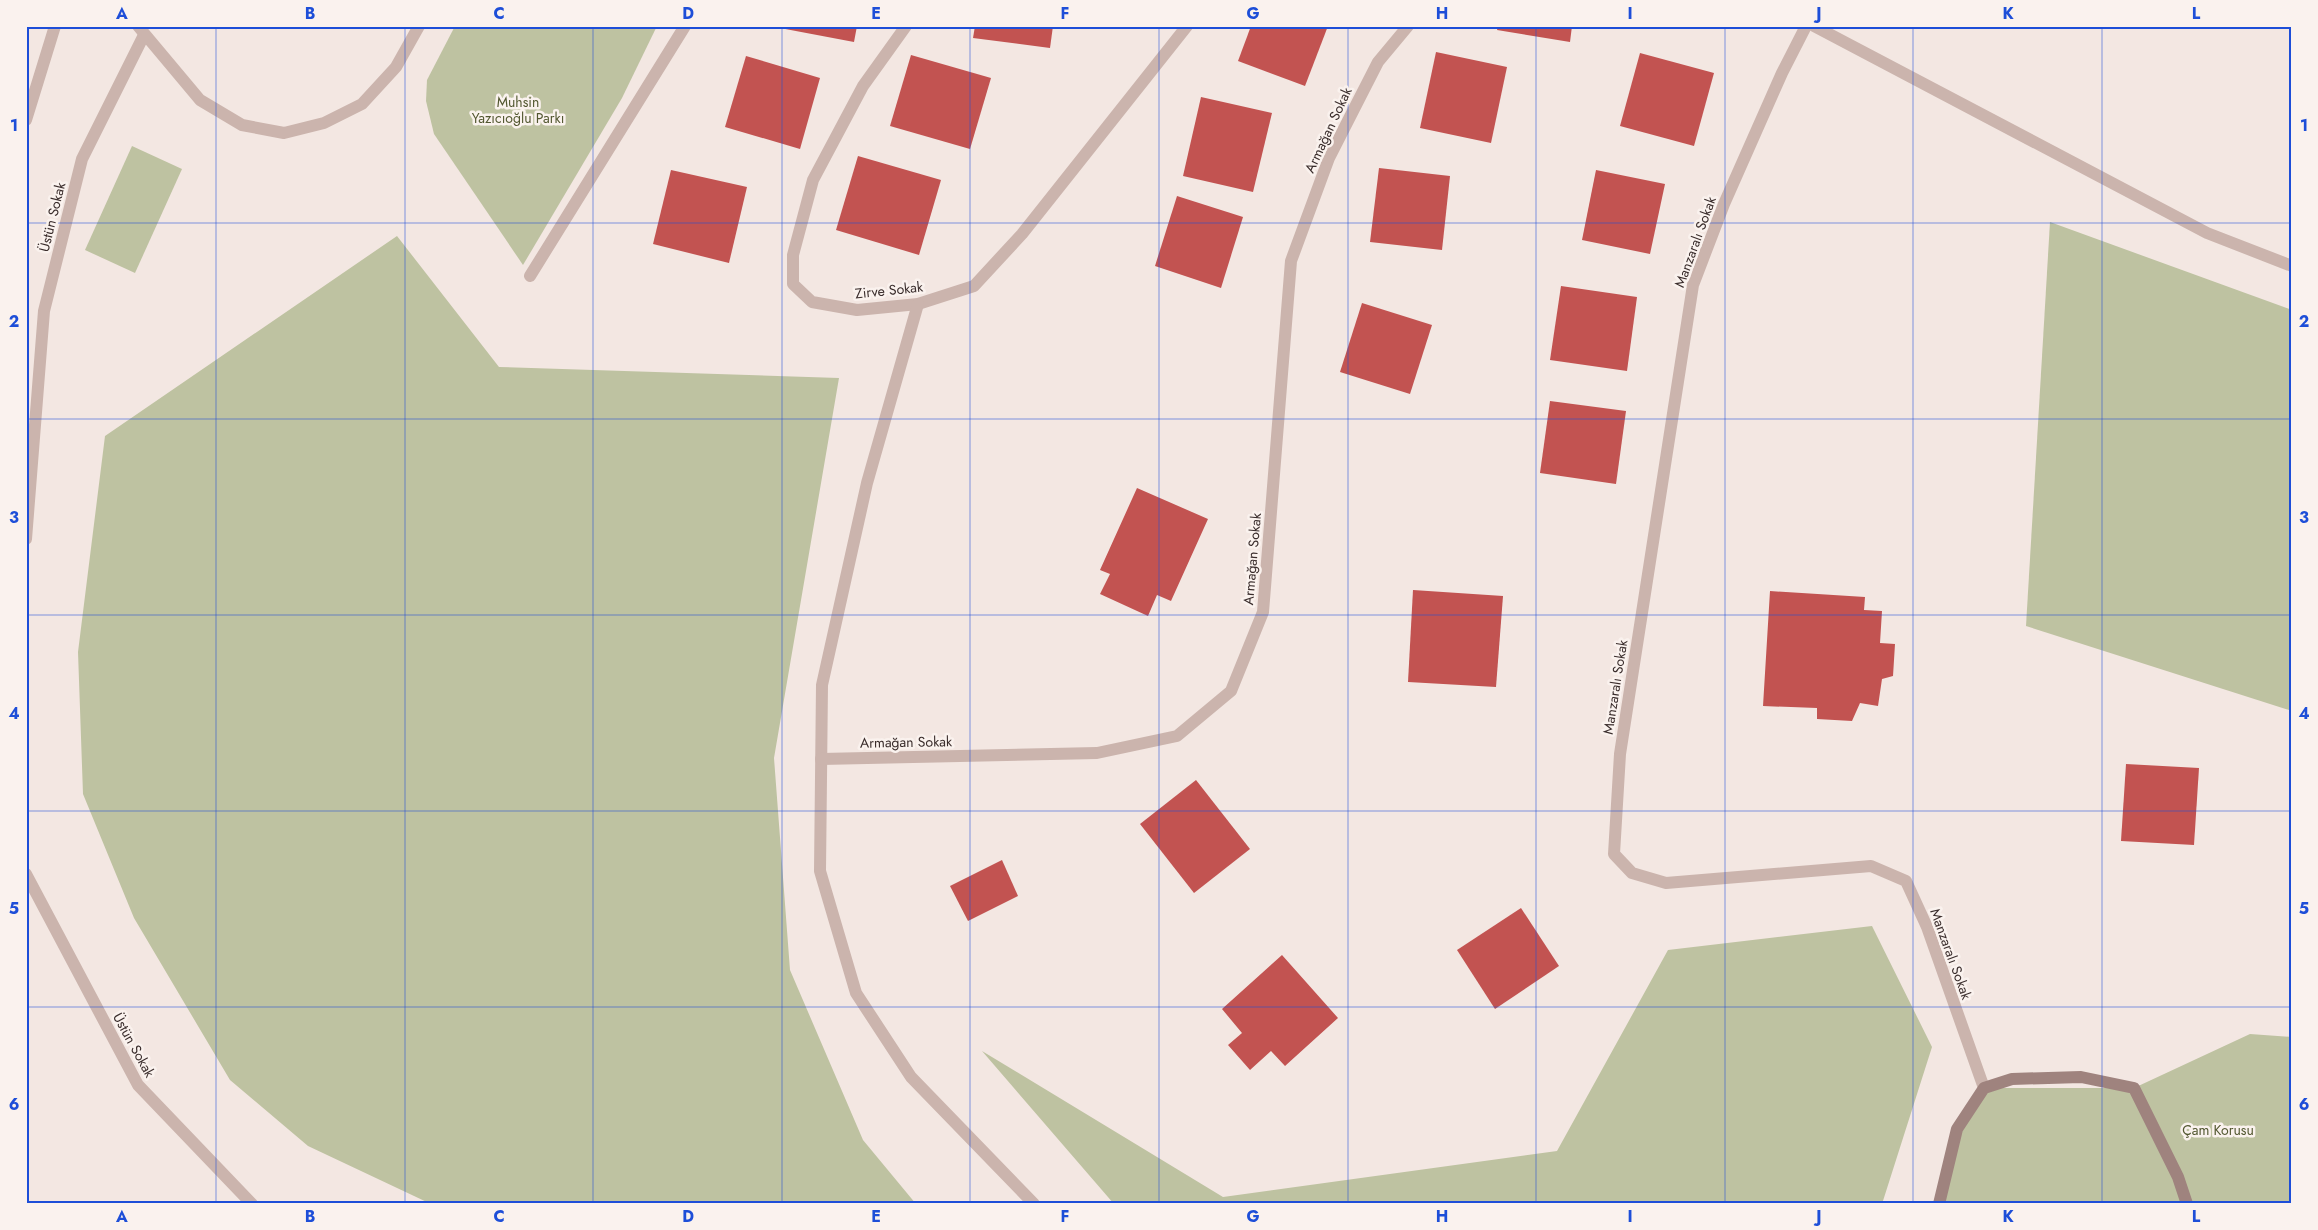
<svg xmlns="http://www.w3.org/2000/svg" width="2318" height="1230" font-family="Jost,sans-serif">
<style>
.green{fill:#bec2a1}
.building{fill:#c25351}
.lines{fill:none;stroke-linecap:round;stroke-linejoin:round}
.street{stroke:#cbb4ad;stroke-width:12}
.secondary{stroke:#9f837e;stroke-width:12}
.grid{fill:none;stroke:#1d4ed8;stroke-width:1;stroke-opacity:0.55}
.labels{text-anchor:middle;stroke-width:5;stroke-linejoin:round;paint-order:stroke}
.park-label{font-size:14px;fill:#525730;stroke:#faf2ee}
.street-label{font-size:14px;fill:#3a2d2c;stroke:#faf2ee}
.neatline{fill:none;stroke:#1d4ed8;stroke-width:2}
.grid-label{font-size:16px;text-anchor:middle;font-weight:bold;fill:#1d4ed8}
</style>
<rect width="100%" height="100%" fill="#f3e7e2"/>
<g class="green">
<path d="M455,26H657L622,98L523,265L434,134L426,101L427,80Z"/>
<path d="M132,146L182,169L135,273L85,250Z"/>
<path d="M2050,222L2292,310V711L2026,626Z"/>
<path d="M397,236L499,367L839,378L774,758L790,970L863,1140L916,1204H431L308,1146L230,1080L134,918L83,794L78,652L105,436Z"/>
<path d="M1872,926L1932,1047L1882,1204H1114L982,1051L1223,1197L1557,1151L1668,950Z"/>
<path d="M2250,1034L2292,1037V1204H1939L1957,1129L1984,1088H2134Z"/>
</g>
<g class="building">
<path d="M780,26H857L854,42L780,28Z"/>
<path d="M975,26H1053L1050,48L973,38Z"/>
<path d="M1251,26H1328L1305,86L1238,61Z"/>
<path d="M1498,26H1572L1570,42L1497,30Z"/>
<path d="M1436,52L1507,67L1491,143L1420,128Z"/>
<path d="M1640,53L1714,73L1694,146L1620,126Z"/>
<path d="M911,55L991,78L970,149L890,126Z"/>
<path d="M746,56L820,78L800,149L725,127Z"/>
<path d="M1201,97L1272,113L1253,192L1183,176Z"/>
<path d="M858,156L941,180L919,255L836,230Z"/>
<path d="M1379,168L1450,176L1442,250L1370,242Z"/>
<path d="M671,170L747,187L729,263L653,244Z"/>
<path d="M1596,170L1665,184L1650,254L1582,240Z"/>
<path d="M1177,196L1243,217L1221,288L1155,266Z"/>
<path d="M1561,286L1637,297L1627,371L1550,360Z"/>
<path d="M1362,303L1432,325L1410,394L1340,372Z"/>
<path d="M1550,401L1626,411L1616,484L1540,473Z"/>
<path d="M1137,488L1208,519L1171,601L1157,595L1148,616L1100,594L1110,574L1100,570Z"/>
<path d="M1413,590L1503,596L1496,687L1408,682Z"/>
<path d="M1770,591L1865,597L1864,610L1882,611L1880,643L1895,644L1893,676L1882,679L1878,706L1860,703L1852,721L1817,719V708L1763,706Z"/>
<path d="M2126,764L2199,768L2194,845L2121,841Z"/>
<path d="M1196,780L1250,849L1194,893L1140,824Z"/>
<path d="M1002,860L1018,896L968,921L950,886Z"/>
<path d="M1521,908L1559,966L1495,1009L1457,950Z"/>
<path d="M1282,955L1338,1018L1285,1066L1271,1051L1250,1070L1228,1045L1242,1033L1222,1009Z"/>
</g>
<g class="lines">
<g class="street">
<path d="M138,26L200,100L242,125L284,133L324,123L362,104L396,67L419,26"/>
<path d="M906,26L863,86L813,180L793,255V284L812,302L857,310L918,304L974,286L1022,234L1187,26"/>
<path d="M1806,26L1782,73L1724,204L1693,285L1620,754L1614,854L1632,873L1666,883L1871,866L1906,881L1927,927L1984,1088"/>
<path d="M1814,26L2207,233L2292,266"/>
<path d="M26,120L55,26"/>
<path d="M530,276L685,26"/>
<path d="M918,304L867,483L822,685L820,871L856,993L911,1077L1034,1204"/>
<path d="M26,539L44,311L82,159L144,35"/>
<path d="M821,759L1097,753L1177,736L1231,691L1263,612L1291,261L1329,158L1378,62L1408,26"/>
<path d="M26,874L138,1085L252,1204"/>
</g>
<path class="secondary" d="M1939,1204L1957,1129L1984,1088L2012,1079L2081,1077L2134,1088L2178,1177L2187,1204"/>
</g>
<path class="grid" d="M216,26V1204M405,26V1204M593,26V1204M782,26V1204M970,26V1204M1159,26V1204M1348,26V1204M1536,26V1204M1725,26V1204M1913,26V1204M2102,26V1204M26,223H2292M26,419H2292M26,615H2292M26,811H2292M26,1007H2292"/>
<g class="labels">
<g class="park-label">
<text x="518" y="107">Muhsin<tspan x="518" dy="16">Yazıcıoğlu Parkı</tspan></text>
<text x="2218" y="1135">Çam Korusu</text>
</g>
<g class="street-label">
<text transform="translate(1328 130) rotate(-65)" y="5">Armağan Sokak</text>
<text transform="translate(52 217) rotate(-76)" y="5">Üstün Sokak</text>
<text transform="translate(1695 242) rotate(-70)" y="5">Manzaralı Sokak</text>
<text transform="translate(889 290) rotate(-6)" y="5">Zirve Sokak</text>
<text transform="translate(1252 559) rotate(-85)" y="5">Armağan Sokak</text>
<text transform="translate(1615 687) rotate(-81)" y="5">Manzaralı Sokak</text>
<text transform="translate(906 742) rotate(-1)" y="5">Armağan Sokak</text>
<text transform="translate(1951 954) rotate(70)" y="5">Manzaralı Sokak</text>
<text transform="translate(134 1045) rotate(61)" y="5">Üstün Sokak</text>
</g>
</g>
<rect width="2318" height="1230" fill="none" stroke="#faf2ee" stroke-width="55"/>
<rect x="28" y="28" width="2262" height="1174" class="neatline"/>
<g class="grid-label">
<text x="122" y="19">A</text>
<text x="310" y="19">B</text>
<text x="499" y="19">C</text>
<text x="688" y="19">D</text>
<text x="876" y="19">E</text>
<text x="1065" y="19">F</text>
<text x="1253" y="19">G</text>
<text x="1442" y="19">H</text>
<text x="1630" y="19">I</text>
<text x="1819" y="19">J</text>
<text x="2008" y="19">K</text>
<text x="2196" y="19">L</text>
<text x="14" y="131">1</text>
<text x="2304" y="131">1</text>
<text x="14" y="327">2</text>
<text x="2304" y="327">2</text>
<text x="14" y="523">3</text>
<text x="2304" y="523">3</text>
<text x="14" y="719">4</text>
<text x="2304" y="719">4</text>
<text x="14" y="914">5</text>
<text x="2304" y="914">5</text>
<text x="14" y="1110">6</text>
<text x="2304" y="1110">6</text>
<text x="122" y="1222">A</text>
<text x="310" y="1222">B</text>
<text x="499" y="1222">C</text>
<text x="688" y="1222">D</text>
<text x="876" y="1222">E</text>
<text x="1065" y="1222">F</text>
<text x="1253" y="1222">G</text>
<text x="1442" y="1222">H</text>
<text x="1630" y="1222">I</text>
<text x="1819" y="1222">J</text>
<text x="2008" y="1222">K</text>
<text x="2196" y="1222">L</text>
</g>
</svg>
